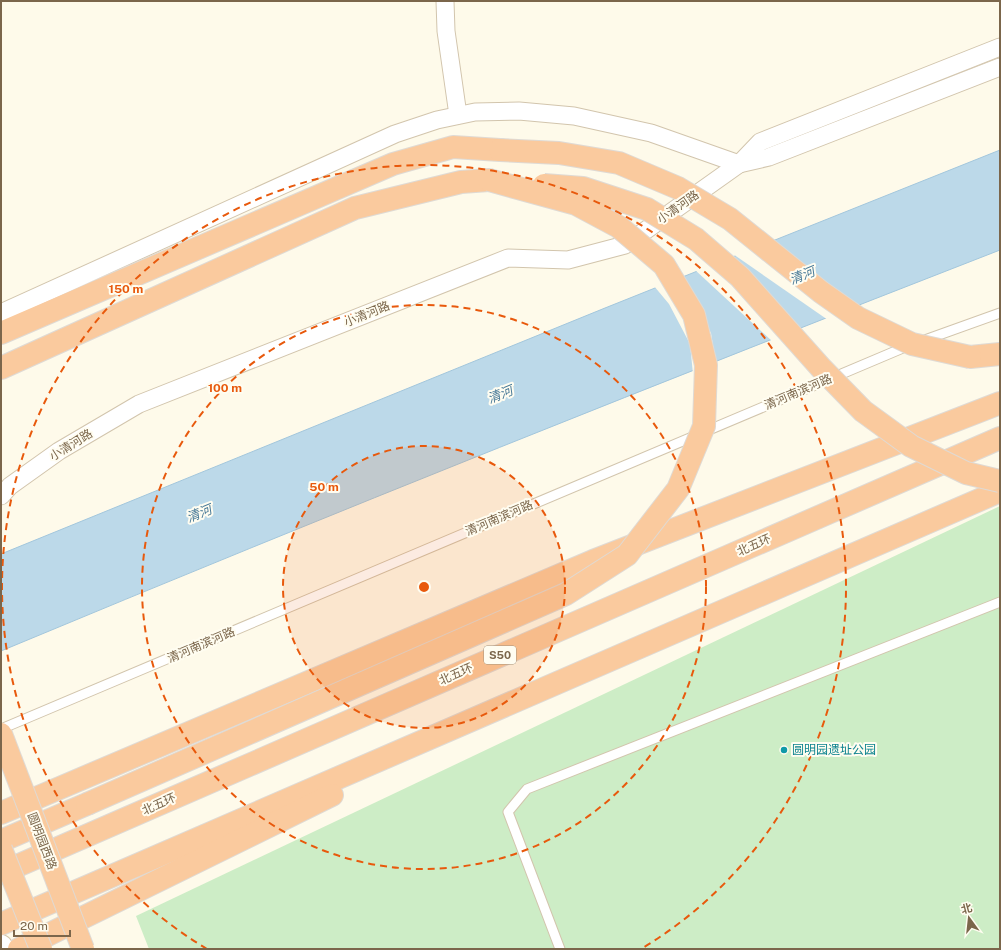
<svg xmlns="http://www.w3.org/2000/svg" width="1001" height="950" font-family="'Public Sans','Noto Sans SC',sans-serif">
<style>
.green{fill:#cdedc6}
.water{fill:#bcd9e9;stroke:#a2c6dc}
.pier{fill:#fefaea}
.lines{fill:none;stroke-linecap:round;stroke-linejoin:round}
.lane-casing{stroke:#d2c5ad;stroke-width:11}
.street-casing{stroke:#d2c5ad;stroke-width:19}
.secondary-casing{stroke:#d5c6ab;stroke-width:24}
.highway-casing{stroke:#dfdad4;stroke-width:24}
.lane{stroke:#fff;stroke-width:9}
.street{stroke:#fff;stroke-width:17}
.secondary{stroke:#fff;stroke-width:22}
.highway{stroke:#faca9e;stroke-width:22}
.highway-bridge-casing{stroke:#dfdad4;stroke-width:24;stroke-linecap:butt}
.highway-bridge{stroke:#faca9e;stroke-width:22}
.ring{fill:none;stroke:#e8590c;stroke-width:2;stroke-dasharray:7 5}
.culture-dot{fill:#0f9aa8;stroke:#fffdf1;stroke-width:1.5}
.labels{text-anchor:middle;stroke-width:4;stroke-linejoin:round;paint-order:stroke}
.shield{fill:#fffdf1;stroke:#a3937d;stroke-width:1}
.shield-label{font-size:11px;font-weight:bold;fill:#7b664b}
.street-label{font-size:12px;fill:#7b664b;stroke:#fffdf1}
.culture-label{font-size:12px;fill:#0d838f;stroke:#fffdf1;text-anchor:start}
.water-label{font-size:13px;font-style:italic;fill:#457796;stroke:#fffdf1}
.centre{fill:#e8590c;stroke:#fffdf1;stroke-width:2}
.ring-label{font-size:12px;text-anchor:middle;font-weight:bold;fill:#e8590c;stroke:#fffdf1;stroke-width:4;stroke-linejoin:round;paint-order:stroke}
</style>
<rect width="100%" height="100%" fill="#fefaea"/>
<path class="green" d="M1000,506V949H149L136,916Z"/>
<path class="water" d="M1000,150V250C666,380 332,513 1,651V554L605,308Z"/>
<g class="pier">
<path d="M757,244L850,311L828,320L733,254Z"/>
<path d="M717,260L796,333L773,342L694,269Z"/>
<path d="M678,276L689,292L711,333L716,364L693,374L690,344L669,304L654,286Z"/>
</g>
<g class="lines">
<defs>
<g id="lane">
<path d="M922,341L1000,313"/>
<path d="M1,729L910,345"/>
<path d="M560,949L508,812L527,789L1000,602"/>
</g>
<g id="street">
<path d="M445,1L446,31L458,115"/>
<path d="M739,164L769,157L1000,67"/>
<path d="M1,313L395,134L437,120L475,112L519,111L574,116L651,133L739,164"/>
<path d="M1,496L10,486L59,451L139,404L508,258L568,260L625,245L739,164L760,142L1000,47"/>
</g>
<path id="secondary" d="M1,946L2,949"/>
<g id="highway">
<path d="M1,333L393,164L453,147L500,150"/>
<path d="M970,357L1000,354"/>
<path d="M1,368L355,208L461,182L489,180"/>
<path d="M1,813L593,561L1000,403"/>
<path d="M1,841L87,804"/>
<path d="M1,873L1000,438"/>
<path d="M1,924L1000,491"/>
<path d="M19,949L332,795"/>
</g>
</defs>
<use href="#lane" class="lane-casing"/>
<use href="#street" class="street-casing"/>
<use href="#secondary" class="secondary-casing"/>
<use href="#highway" class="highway-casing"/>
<use href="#lane" class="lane"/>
<use href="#street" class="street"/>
<use href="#secondary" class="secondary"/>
<use href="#highway" class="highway"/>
<defs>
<g id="highway-bridge">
<path d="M500,150L559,153L619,163L678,188L730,219L821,292L858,318L912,344L970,357"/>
<path d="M544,185L583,188L647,209L696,239L740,277L822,369L863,411L911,446L966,473L1000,481"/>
<path d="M1,734L83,949"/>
<path d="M87,804L566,594L627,555L678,489L704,426L706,365L694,315L664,265L619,227L576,204L489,180"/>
<path d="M1,849L41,949"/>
</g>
</defs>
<use href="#highway-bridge" class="highway-bridge-casing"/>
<use href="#highway-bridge" class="highway-bridge"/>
</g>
<circle cx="424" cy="587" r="141" fill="#e8590c" fill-opacity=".12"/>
<g class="ring">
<circle cx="424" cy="587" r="141"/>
<circle cx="424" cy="587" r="282"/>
<path d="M207 949A422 422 0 1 1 641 949"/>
</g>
<circle class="culture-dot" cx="784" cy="750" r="4"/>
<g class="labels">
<rect class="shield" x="484" y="646" width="32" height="18" rx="3"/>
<g class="shield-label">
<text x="500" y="659">S50</text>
</g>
<g class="street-label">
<text transform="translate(678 207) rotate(-35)" y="4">小清河路</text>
<text transform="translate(367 314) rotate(-22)" y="4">小清河路</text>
<text transform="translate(798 392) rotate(-23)" y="4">清河南滨河路</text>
<text transform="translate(71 445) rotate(-32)" y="4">小清河路</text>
<text transform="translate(499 518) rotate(-23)" y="4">清河南滨河路</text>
<text transform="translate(754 545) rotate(-24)" y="4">北五环</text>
<text transform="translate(201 645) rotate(-23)" y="4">清河南滨河路</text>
<text transform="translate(456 674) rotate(-24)" y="4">北五环</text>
<text transform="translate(159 804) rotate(-24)" y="4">北五环</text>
<text transform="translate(42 841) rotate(69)" y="4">圆明园西路</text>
</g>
<g class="culture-label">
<text x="792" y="754">圆明园遗址公园</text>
</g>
<g class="water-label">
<text transform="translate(802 275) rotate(-22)" y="5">清河</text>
<text transform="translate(500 394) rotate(-22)" y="5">清河</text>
<text transform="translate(199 513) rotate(-22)" y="5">清河</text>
</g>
</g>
<circle cx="424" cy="587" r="6" class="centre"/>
<g class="ring-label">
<text x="126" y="293">150 m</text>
<text x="225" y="392">100 m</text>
<text x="324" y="491">50 m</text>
</g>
<rect width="1001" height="950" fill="none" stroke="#7b664b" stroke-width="4"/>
<g transform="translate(969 918) rotate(345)" stroke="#fffdf1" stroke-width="3" paint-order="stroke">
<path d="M0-3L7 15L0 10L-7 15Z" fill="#7b664b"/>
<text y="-6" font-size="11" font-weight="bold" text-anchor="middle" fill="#7b664b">北</text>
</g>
<path d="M14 930v6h56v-6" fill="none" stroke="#7b664b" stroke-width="2"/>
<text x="20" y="930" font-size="12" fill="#7b664b" stroke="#fffdf1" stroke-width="3" paint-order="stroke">20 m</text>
</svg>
